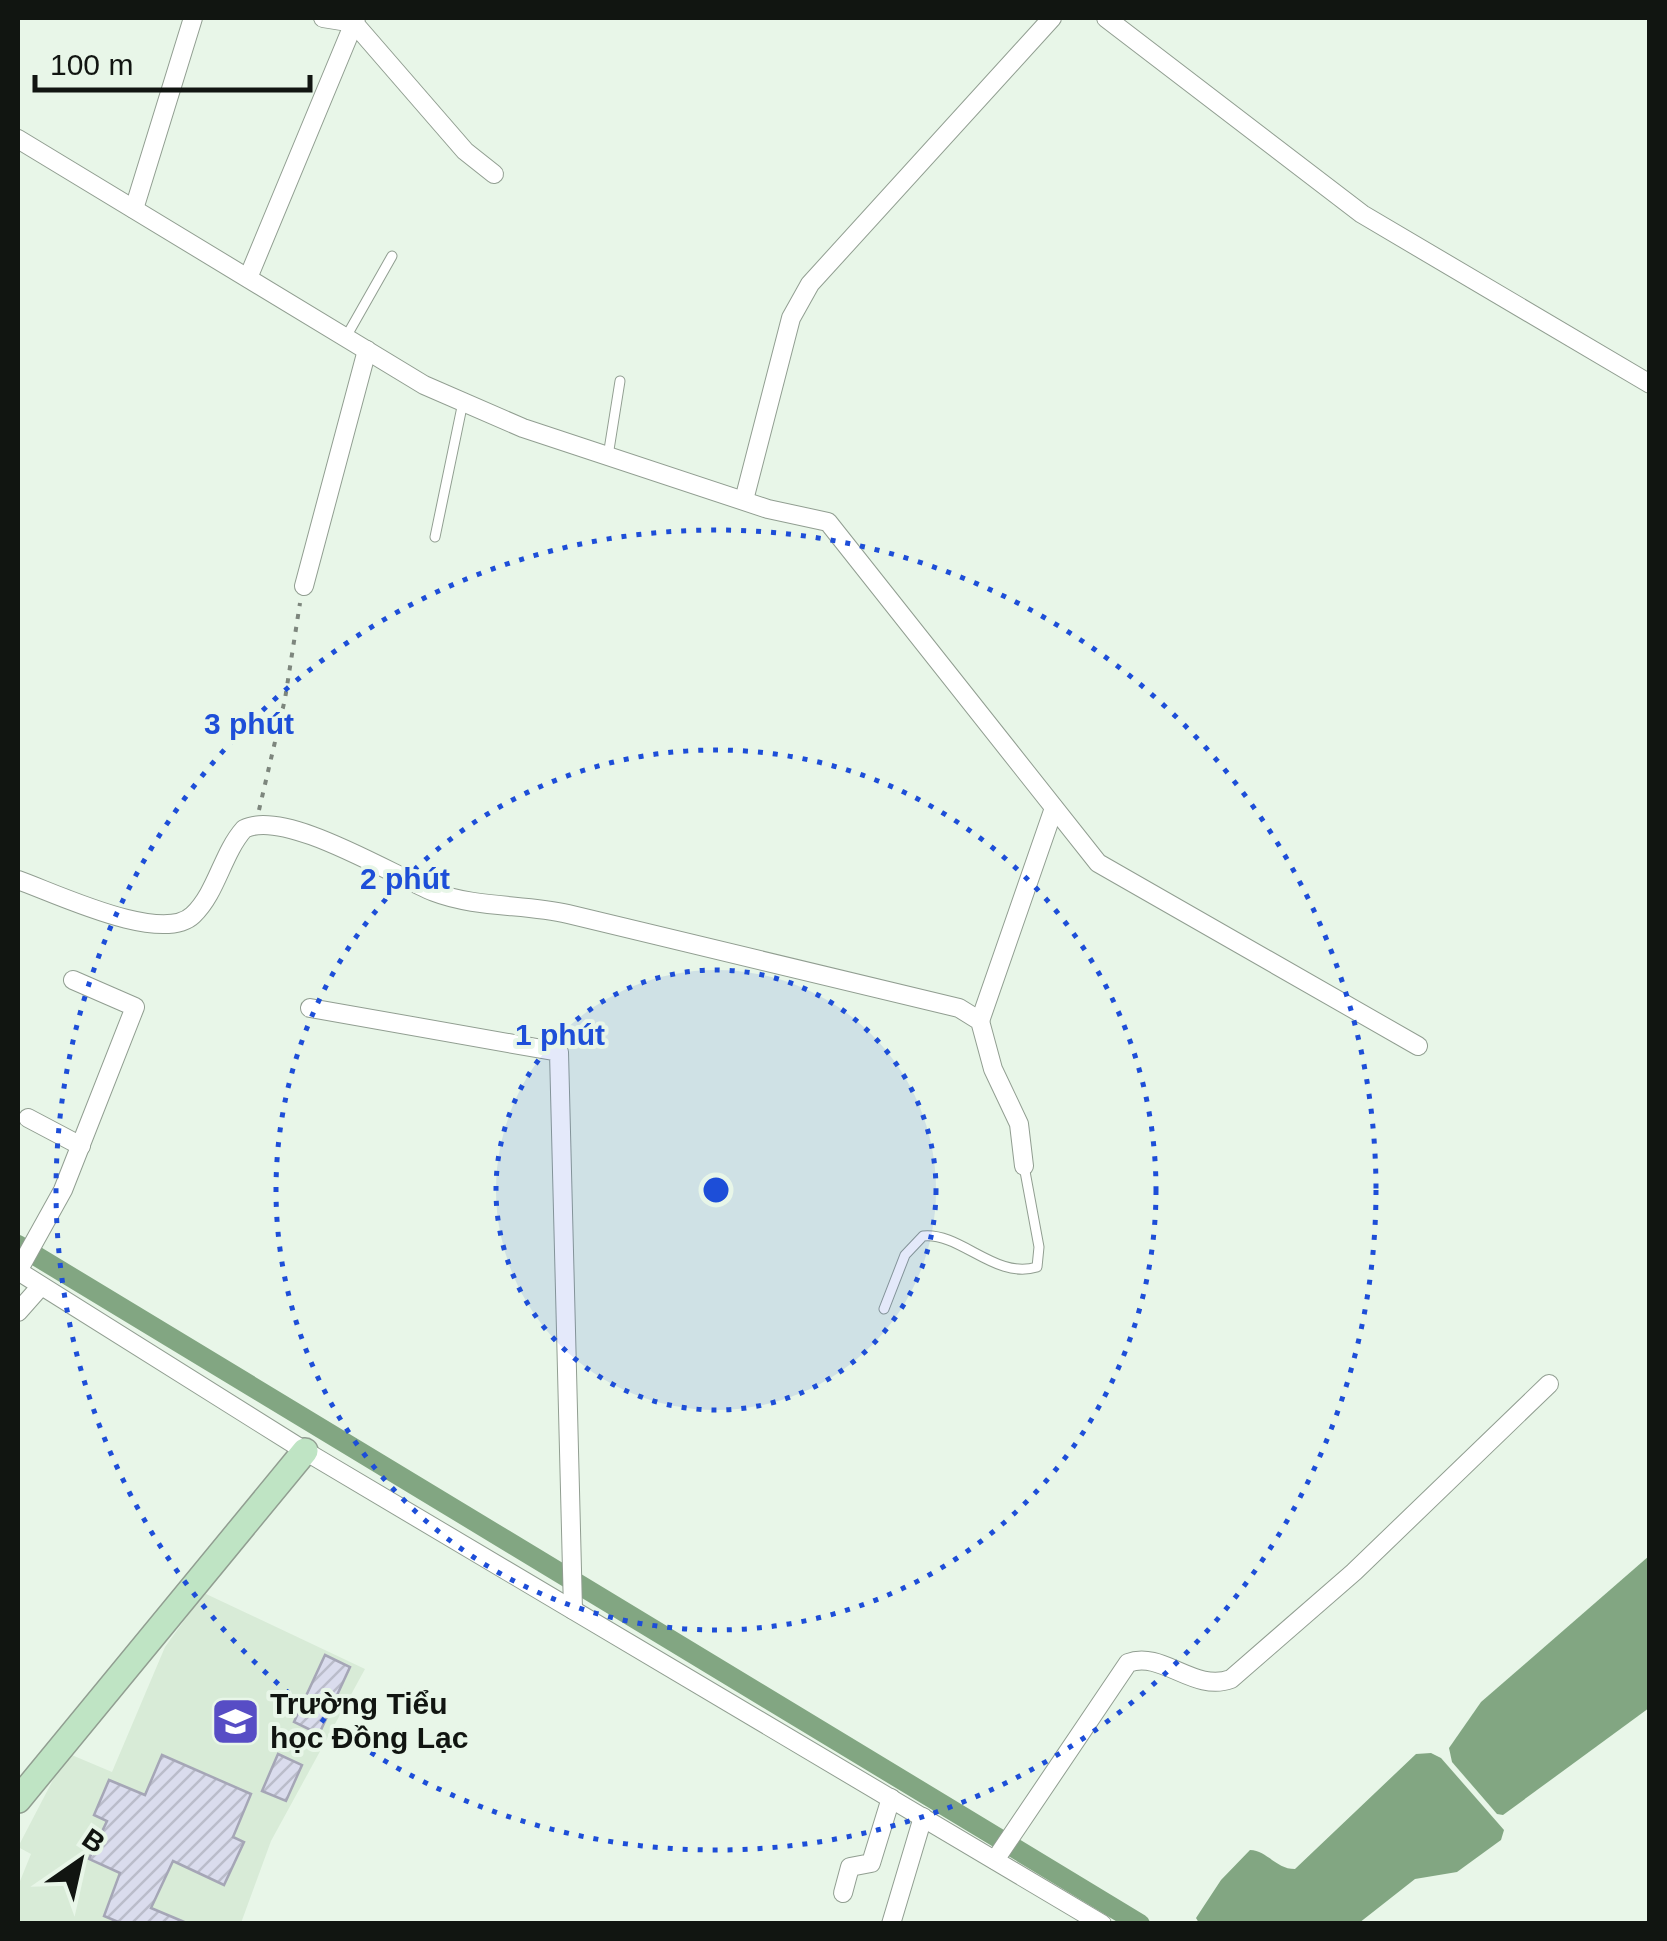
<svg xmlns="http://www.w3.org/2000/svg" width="1667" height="1941" font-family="Arial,sans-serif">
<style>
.built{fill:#d8ebd7}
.water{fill:#82a682}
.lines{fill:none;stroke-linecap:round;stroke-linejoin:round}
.canal{stroke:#82a682;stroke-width:20}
.building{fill:url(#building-hatch);stroke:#a5a6b6;stroke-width:2.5}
.lane-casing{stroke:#919e91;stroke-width:11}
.street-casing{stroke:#919e91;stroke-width:20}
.secondary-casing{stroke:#919e91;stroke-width:28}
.path{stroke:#7d867d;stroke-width:4;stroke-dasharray:5 8;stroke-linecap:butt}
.lane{stroke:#fff;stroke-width:9}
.street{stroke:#fff;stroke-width:18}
.secondary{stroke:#bfe4c4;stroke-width:25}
.ring{fill:none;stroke:#1d4ed8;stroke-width:5;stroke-dasharray:5 10}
.labels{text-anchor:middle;stroke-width:8;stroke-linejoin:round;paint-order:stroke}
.poi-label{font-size:30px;font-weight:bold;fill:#111511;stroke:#e8f6e8;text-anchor:start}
.centre{fill:#1d4ed8;stroke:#e8f6e8;stroke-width:5}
.ring-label{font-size:30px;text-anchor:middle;font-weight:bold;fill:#1d4ed8;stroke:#e8f6e8;stroke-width:8;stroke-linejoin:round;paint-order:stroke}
</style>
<defs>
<pattern id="building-hatch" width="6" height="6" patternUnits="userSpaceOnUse" patternTransform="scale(2.5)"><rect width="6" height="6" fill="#dadced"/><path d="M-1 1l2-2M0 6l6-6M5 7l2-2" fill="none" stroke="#babcca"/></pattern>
</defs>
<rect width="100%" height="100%" fill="#e8f6e8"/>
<path class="built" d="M204,1593L365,1669L271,1841L241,1923H18V1886L31,1854L18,1847L67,1753L112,1772L165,1647Z"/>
<g class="water">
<path d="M1649,1556V1708L1503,1815L1497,1814L1452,1762L1449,1748L1481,1702Z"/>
<path d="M1431,1753L1441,1758L1504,1830L1501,1840L1457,1872L1415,1879L1359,1923H1199L1196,1918L1221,1880L1250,1850C1268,1851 1276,1869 1295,1869L1416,1754Z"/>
</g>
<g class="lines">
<path class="canal" d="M18,1245L1140,1924"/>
</g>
<g class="building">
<path d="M325,1655L350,1667L319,1734L294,1722Z"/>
<path d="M278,1754L302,1765L286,1801L262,1791Z"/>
<path d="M162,1755L251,1794L233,1837L244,1842L224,1885L173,1861L151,1908L189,1924H123L104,1916L120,1873L89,1859L107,1821L94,1815L109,1780L145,1795Z"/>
</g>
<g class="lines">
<defs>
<g id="lane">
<path d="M346,337L392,256"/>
<path d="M608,456L620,381"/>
<path d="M435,537L463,402"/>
<path d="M884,1309L905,1255L923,1236C961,1232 995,1280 1037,1267L1039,1247L1024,1166"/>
</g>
<g id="street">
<path d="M323,18L354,23L465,151L494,174"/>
<path d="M1106,18L1362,214L1650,384"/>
<path d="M18,139L424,385L523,428L768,509L828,522L1098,863L1418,1046"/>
<path d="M134,209L193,18"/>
<path d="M248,278L356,18"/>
<path d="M744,500L791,318L810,284L1052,18"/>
<path d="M304,586L367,350"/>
<path d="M18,880C55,893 162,945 193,915C217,892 222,854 244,829C284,808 392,875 434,892C475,908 526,904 568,914C699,945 829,977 959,1008L980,1021L993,1069L1019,1124L1024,1166"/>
<path d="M310,1008L559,1052L573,1610"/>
<path d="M980,1021L1054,808"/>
<path d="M28,1118L81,1146"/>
<path d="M18,1271L305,1451L1102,1924"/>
<path d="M18,1271L63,1190L135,1007L73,980"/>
<path d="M18,1312L41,1286"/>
<path d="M995,1860L1128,1663C1162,1650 1194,1693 1231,1679L1354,1572L1549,1384"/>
<path d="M843,1893L850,1867L871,1863L891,1798"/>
<path d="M891,1924L923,1817"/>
</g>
<path id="secondary" d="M18,1800L305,1451"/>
</defs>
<use href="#lane" class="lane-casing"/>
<use href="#street" class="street-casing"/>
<use href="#secondary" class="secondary-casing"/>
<path class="path" d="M259,810L285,699L300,603"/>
<use href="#lane" class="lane"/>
<use href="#street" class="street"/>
<use href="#secondary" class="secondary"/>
</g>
<circle cx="716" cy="1190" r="220" fill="#1d4ed8" fill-opacity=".12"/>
<g class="ring">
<circle cx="716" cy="1190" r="220"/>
<circle cx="716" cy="1190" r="440"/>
<circle cx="716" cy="1190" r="660"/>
</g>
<defs>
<symbol id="school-square" viewBox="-11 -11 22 22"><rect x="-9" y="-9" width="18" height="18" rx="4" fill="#574dc5" stroke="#e8f6e8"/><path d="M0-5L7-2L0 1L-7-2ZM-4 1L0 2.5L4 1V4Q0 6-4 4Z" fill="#fff"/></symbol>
</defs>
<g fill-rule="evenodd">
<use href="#school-square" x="208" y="1694" width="55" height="55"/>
</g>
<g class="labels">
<g class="poi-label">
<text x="270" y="1714">Trường Tiểu<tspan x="270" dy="34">học Đồng Lạc</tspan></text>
</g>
</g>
<circle cx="716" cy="1190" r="15" class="centre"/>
<g class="ring-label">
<text x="249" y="734">3 phút</text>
<text x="405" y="889">2 phút</text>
<text x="560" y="1045">1 phút</text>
</g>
<rect width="1667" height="1941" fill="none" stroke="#111511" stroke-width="40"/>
<g transform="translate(80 1861) rotate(34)" stroke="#e8f6e8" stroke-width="8" paint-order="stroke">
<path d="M0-8L18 38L0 25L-18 38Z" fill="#111511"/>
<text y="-15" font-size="28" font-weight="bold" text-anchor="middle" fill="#111511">B</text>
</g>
<path d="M35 75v15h275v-15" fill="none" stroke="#111511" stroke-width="5"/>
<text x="50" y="75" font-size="30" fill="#111511" stroke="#e8f6e8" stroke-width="8" paint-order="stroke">100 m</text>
</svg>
